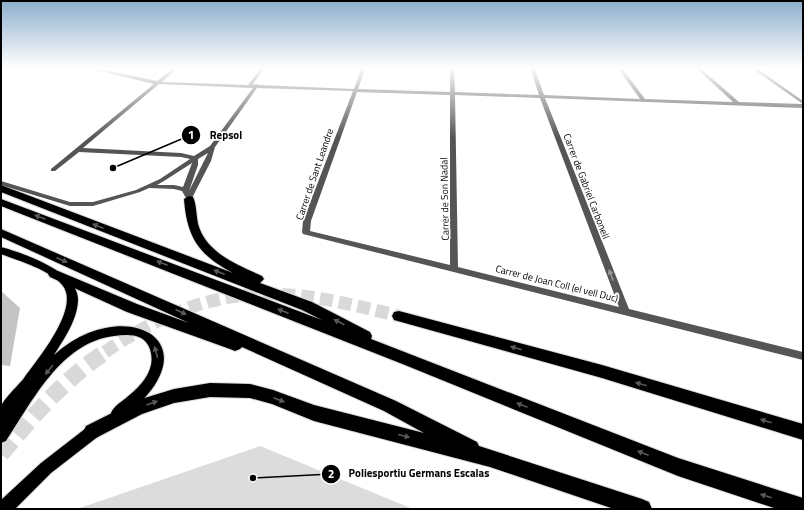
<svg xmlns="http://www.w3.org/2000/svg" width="804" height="510" font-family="'Titillium Web',sans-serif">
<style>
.green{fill:#dcdcdc}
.building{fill:#c4c4c4}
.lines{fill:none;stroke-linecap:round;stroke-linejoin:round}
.highway-tunnel-far1{stroke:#d9d9d9;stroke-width:13;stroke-dasharray:13 6;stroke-linecap:butt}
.highway-tunnel{stroke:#d9d9d9;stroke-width:17;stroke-dasharray:17 8;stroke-linecap:butt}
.primary-casing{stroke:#dbdbdb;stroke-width:2}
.highway-casing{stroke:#dbdbdb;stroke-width:2}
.street{fill:#555;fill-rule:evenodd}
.primary{fill:#000;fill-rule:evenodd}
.highway{fill:#000;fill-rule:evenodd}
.oneway{fill:#595959}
.oneway2{fill:#999}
.labels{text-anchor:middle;stroke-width:3.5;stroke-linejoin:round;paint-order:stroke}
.street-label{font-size:10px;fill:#000;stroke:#fff}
.leader{fill:none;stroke:#000;stroke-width:1.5}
.callout-dot{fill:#000;stroke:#fff;stroke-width:1.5}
.mark-label{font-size:12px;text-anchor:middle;font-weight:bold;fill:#fff}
.callout-label{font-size:11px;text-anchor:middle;font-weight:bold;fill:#000;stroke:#fff;stroke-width:3.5;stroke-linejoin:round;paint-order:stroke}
</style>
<rect width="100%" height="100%" fill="#fff"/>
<path class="green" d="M260,446L413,509H77Z"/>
<path class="building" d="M1,291L20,308L10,366L1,365Z"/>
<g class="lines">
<path class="highway-tunnel-far1" d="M105,352C155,318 211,292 273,294C315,295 358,306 399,316"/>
<path class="highway-tunnel" d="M1,454C33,416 65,378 107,351"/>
<defs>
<g id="primary">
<path d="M1,247C23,253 78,272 78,299C78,319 64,339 54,355C123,292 220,341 123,418L118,419L113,418L111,413C114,406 120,403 126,398C136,390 148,379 151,365C153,355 150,343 141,338C133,334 123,335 114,336C61,342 32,402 6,441L1,443C1,434 0,414 1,407C3,399 19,385 24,378C37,360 80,309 63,286C51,270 19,261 1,254Z"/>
<path d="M95,423L100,425L102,430L100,435L51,473L15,509H1V500L41,463L90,425Z"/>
</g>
<g id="highway">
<path d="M1,185L233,273C199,255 187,238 184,199L189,196L193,197C197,205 196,218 199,227C208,254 240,266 262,276L264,279L260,283L312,302L370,332L372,336L371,339L678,458L803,498V509H777L678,476L405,365L1,206V199L322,320L302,310L1,192Z"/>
<path d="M1,229L396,401L477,442L479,446L642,499L649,502L652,509H614L490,467L314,421L272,404L250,398L210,397L174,403L142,414L92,440L86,438L83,432L86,426L138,400L174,389L210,383L250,384L273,390L314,405L424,433L384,411L242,347L240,349L235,351L230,349L127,312L50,277L48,274L50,271H58L137,304L189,323L1,237Z"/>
<path d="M399,311L602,365L803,424V440L602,378L394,320L392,316L394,312Z"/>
</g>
</defs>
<use href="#primary" class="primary-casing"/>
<use href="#highway" class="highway-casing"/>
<path class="street" d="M83,67H90L157,81L175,67H179L162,82L248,85L262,67H266L252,85L257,84L259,85L354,89L362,67H366L358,89L450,92V67H454L455,92L539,95L530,67H534L544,95L640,99L617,67H621L645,99L733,102L695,67H699L739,102L803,104L750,67H755L803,101V108L545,98L629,309L803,352V360L303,234L302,232L303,221L353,91L257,88L215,147L211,161L191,200H187L182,191L174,189L149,188L140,192L93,206H70L1,185V181L70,202H93L136,190L160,179L190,159L181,157L79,152L55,171H51V169L154,84ZM159,84L253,88L210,146L194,156L181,153L83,148ZM357,92L450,95V265L310,231L311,221ZM455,95L540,98L619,307L458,267ZM208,153L189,191L198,165V159ZM192,163L183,187L174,185H157L164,181Z"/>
<use href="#primary" class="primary"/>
<use href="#highway" class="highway"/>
</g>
<defs><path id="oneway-solid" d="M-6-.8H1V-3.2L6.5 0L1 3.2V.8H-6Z"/></defs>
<g class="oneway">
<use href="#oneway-solid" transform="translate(40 217) rotate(-159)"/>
<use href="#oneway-solid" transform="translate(98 226) rotate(-159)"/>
<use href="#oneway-solid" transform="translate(62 260) rotate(24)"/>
<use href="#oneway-solid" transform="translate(162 263) rotate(-159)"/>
<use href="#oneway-solid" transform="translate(219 272) rotate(-159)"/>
<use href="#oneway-solid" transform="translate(283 311) rotate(-159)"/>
<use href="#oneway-solid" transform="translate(181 312) rotate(25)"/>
<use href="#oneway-solid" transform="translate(339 322) rotate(-153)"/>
<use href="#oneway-solid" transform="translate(516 348) rotate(-164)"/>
<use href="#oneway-solid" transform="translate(156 352) rotate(-106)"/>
<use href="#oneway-solid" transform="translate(49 370) rotate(129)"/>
<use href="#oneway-solid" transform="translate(641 384) rotate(-164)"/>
<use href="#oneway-solid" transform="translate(279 400) rotate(21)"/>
<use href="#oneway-solid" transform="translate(152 403) rotate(-20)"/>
<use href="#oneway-solid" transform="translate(522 405) rotate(-159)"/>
<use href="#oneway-solid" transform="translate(766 421) rotate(-163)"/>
<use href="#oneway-solid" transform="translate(404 436) rotate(14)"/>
<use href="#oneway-solid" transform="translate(643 453) rotate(-159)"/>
<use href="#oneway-solid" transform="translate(766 496) rotate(-162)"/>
</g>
<use class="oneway2" href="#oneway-solid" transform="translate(611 275) rotate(-111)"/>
<linearGradient id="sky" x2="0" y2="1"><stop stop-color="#8cadcc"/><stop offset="0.49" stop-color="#fff"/><stop offset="1" stop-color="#fff" stop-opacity="0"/></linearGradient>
<rect width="804" height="138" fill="url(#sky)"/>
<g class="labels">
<g class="street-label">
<text transform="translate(314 174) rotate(-71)" y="4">Carrer de Sant Leandre</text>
<text transform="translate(587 186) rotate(69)" y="4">Carrer de Gabriel Carbonell</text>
<text transform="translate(444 199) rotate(-91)" y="4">Carrer de Son Nadal</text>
<text transform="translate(557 283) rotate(14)" y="4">Carrer de Joan Coll (el vell Duc)</text>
</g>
</g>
<path class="leader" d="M113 168L191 135M253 478L331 474"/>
<g class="callout-dot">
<circle cx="113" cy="168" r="4"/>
<circle cx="253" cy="478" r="4"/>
<circle cx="191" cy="135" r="10"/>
<circle cx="331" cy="474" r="10"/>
</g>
<g class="mark-label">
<text x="191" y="139">1</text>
<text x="331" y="478">2</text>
</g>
<g class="callout-label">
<text x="226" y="139">Repsol</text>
<text x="419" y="477">Poliesportiu Germans Escalas</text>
</g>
<rect width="804" height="510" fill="none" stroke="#000000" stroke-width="4"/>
</svg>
